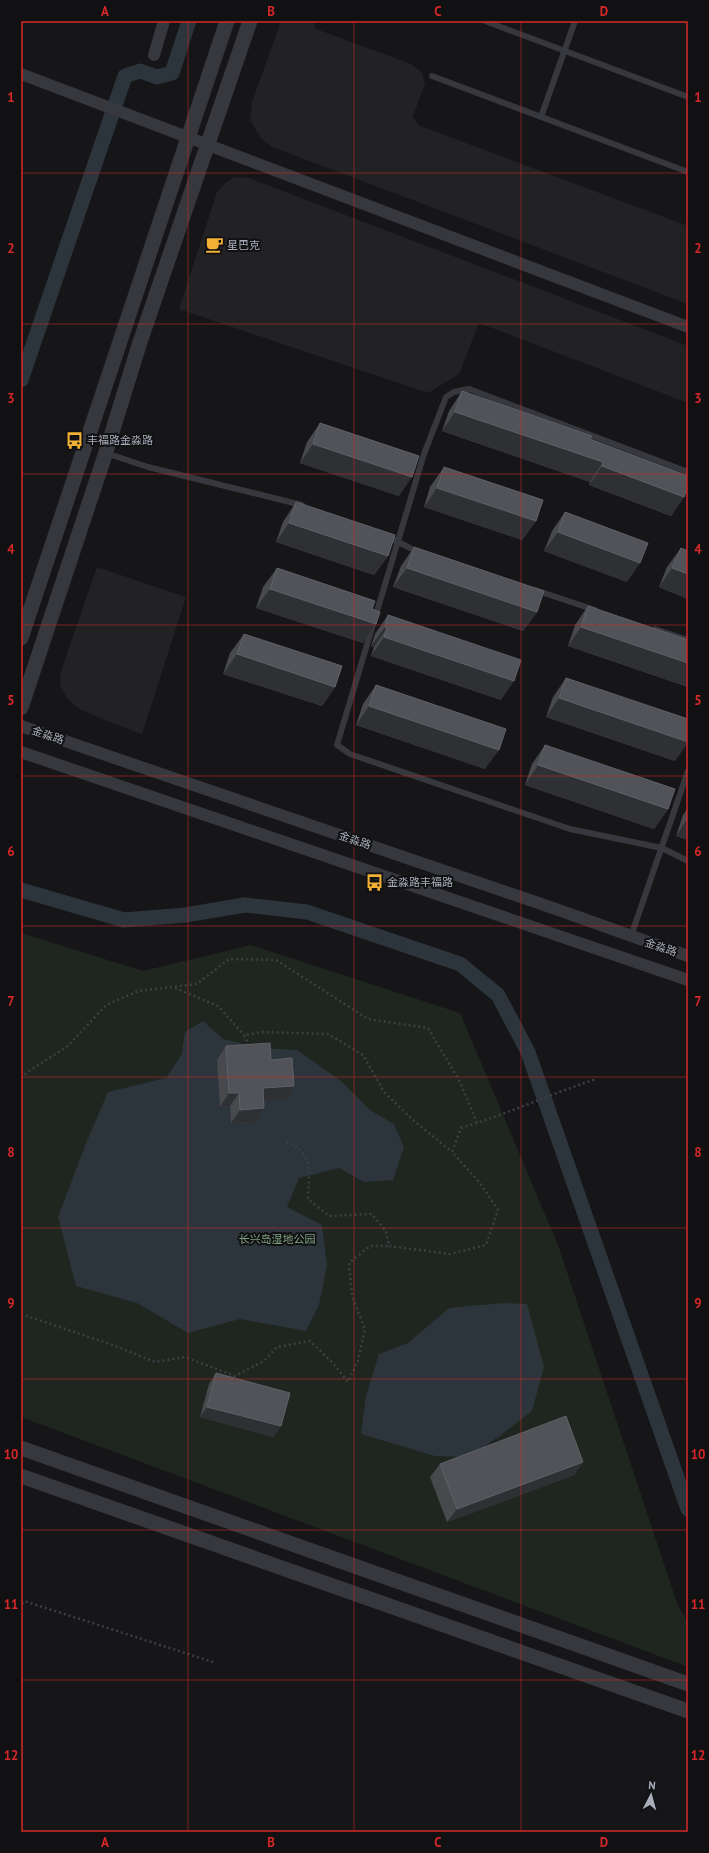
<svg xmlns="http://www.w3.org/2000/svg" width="709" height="1853" font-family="'PT Sans','Noto Sans SC',sans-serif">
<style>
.built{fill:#222225}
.green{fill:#1e261f}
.water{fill:#2c353c}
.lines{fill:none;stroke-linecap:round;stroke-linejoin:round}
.canal{stroke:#2c353c;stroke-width:15}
.path{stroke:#3d3f44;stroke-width:2.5;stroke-dasharray:2 3;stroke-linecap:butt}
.service{stroke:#37383d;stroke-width:6}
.minor{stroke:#37383d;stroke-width:12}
.tertiary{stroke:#37383d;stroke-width:15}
.wall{fill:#47494d}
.shaded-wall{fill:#2f3033}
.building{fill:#525359;stroke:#5f6168}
.grid{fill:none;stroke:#d62828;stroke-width:1;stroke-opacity:0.55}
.labels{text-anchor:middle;stroke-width:4;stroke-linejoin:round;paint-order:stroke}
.poi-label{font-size:11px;fill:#a8adb8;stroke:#111113;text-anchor:start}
.street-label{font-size:11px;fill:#a8adb8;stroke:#111113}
.park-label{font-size:11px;fill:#7fa381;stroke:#111113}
.neatline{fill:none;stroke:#d62828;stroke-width:1.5}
.grid-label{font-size:13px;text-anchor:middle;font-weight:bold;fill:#d62828}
</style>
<rect width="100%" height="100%" fill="#161618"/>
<g class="built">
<path d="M281,21H314L316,29L411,64L422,73L425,84L413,116L418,125L688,226V304L272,147L261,138L250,120L252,102Z"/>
<path d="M235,177L249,178L688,346V403L479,323L459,374L428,393L179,309L217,192L226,182Z"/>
<path d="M97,567L186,597L142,734L104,720L78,708L67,698L60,686L61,671Z"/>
</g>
<path class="green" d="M21,933L143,971L251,945L460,1013L558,1245L677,1603L688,1623V1667L21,1417Z"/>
<g class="water">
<path d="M203,1021L223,1039L261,1048L297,1050L341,1081L370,1110L394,1124L404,1147L393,1180L364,1182L339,1168L299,1178L287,1207L322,1225L327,1265L319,1305L306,1331L240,1319L188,1333L137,1303L76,1286L58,1217L87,1141L108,1092L166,1078L182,1054L185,1032Z"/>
<path d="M503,1303L527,1304L544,1367L532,1411L501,1435L469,1457L435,1456L361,1434L366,1396L379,1354L408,1343L449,1308Z"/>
</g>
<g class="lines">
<g class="canal">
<path d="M21,380L125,76L140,71L157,77L172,73L189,21"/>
<path d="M21,890L124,920L185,915L245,905L307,912L460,964L498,995L528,1052L688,1509"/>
</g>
<g class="path">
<path d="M175,988L218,1006L244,1035"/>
<path d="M249,1046L244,1035L262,1032L328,1034L363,1055L384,1092L413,1120L452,1152"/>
<path d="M21,1078L29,1071L68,1046L106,1005L138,991L197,984L229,959L276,960L368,1019L428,1028L460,1082L477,1123"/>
<path d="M286,1142C314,1152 309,1174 308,1199L329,1216L372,1214L386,1231L389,1246L450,1254L486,1245L498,1210L480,1183L452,1152L461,1128C507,1114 551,1094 596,1079"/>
<path d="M21,1314L110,1344L155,1362L185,1357L235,1376L264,1361L277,1347L310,1341L332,1362L348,1382L358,1361L365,1329L352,1296L349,1263L370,1246H389"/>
<path d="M21,1600L216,1663"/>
<path d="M21,1609L23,1601"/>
</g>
<g class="service">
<path d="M485,21L688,97"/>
<path d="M432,76L688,172"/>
<path d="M541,117L575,21"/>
<path d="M106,453L148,467L302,505"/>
<path d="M688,472L469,389L454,392L446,397L424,454L337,745L350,754L570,829L662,848L688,861"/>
<path d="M394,540L418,552"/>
<path d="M535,590L595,610"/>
<path d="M655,629L688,640"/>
<path d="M631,936L688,771"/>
</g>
<g class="minor">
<path d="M154,55L164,21"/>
<path d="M21,74L688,327"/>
<path d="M21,726L550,907L688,956"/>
<path d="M21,752L688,980"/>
</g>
<g class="tertiary">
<path d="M21,638L227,21"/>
<path d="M21,708L106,452L140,342L250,21"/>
<path d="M21,1448L688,1684"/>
<path d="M21,1476L688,1711"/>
</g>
</g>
<g class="wall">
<path d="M462,391L590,439L684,497L671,516L589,485L590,482L442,431L449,411Z"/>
<path d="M320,423L399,496L300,463L307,442Z"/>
<path d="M444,467L536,521L522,540L424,507L430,487Z"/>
<path d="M296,502L388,556L374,575L276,542L283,522Z"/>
<path d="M565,512L627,582L544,551L552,531Z"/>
<path d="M414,547L537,612L523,631L393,587L401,566Z"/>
<path d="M681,548L688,551V599L659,587L667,567Z"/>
<path d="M277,568L372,609L376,624L363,643L256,608L263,587Z"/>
<path d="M588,606L688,640V687L568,646L575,625Z"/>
<path d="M388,615L501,700L371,656L374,647L371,646L375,634Z"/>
<path d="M244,634L335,687L322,706L223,674L230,653Z"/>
<path d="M566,678L675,761L546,717L553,697Z"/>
<path d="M376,685L485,769L356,725L363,704Z"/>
<path d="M545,745L668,809L654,829L525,785L532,764Z"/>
<path d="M688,808V840L676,836L683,815Z"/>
<path d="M226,1046L271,1060L294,1086L285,1100L264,1101V1108L255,1122L231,1123L230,1106L220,1107L217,1060Z"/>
<path d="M216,1373L274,1437L200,1417L209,1384Z"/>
<path d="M583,1462L574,1475L447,1522L430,1477L440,1464Z"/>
</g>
<g class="shaded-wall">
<path d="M455,412L603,462L590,482L442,431Z"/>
<path d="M313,444L412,477L399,496L300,463Z"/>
<path d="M602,466L684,497L671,516L589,485Z"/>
<path d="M437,488L536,521L522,540L424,507Z"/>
<path d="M289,523L388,556L374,575L276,542Z"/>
<path d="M558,532L640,563L627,582L544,551Z"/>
<path d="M407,568L537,612L523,631L393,587Z"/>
<path d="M672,568L688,574V599L659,587Z"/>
<path d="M270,589L376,624L363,643L256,608Z"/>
<path d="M385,627L387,628L374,647L371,646Z"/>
<path d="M581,627L688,663V687L568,646Z"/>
<path d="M384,637L514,681L501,700L371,656Z"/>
<path d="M237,654L335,687L322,706L223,674Z"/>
<path d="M559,698L688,742V743L675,761L546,717Z"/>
<path d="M369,706L499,750L485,769L356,725Z"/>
<path d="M538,765L668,809L654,829L525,785Z"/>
<path d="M688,818V840L676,836Z"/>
<path d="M294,1086L285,1100L253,1102L263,1088Z"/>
<path d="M229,1093H239L230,1106L220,1107Z"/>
<path d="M264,1108L255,1122L231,1123L240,1110Z"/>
<path d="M207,1407L281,1426L274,1437L200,1417Z"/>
<path d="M583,1462L574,1475L447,1522L457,1509Z"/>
</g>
<g class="building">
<path d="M462,391L592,436L590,439L688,476V487L684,497L602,466L603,462L455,412Z"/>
<path d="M320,423L419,456L412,477L313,444Z"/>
<path d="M444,467L543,500L536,521L437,488Z"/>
<path d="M296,502L395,535L388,556L289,523Z"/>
<path d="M565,512L648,543L640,563L558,532Z"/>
<path d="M414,547L544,591L537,612L407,568Z"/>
<path d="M681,548L688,551V574L672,568Z"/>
<path d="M277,568L375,601L372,609L380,612L376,624L270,589Z"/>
<path d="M588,606L688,640V663L581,627Z"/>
<path d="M388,615L521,660L514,681L384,637L387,628L385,627Z"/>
<path d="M244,634L342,666L335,687L237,654Z"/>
<path d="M566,678L688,719V742L559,698Z"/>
<path d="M376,685L506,729L499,750L369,706Z"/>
<path d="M545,745L675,789L668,809L538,765Z"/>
<path d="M270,1043L271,1060L292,1058L294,1086L263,1088L264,1108L240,1110L239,1093H229L226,1046Z"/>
<path d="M216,1373L290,1393L281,1426L207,1407Z"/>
<path d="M566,1416L583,1462L457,1509L440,1464Z"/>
</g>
<path class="grid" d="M188,21V1832M354,21V1832M521,21V1832M21,173H688M21,324H688M21,474H688M21,625H688M21,776H688M21,926H688M21,1077H688M21,1228H688M21,1379H688M21,1530H688M21,1680H688"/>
<defs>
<symbol id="cafe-bare" viewBox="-9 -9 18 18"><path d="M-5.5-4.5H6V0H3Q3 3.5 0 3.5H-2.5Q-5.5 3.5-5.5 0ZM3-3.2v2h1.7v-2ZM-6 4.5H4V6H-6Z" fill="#f2b134" stroke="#111113" stroke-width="2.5" paint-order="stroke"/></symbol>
<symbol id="bus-bare" viewBox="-9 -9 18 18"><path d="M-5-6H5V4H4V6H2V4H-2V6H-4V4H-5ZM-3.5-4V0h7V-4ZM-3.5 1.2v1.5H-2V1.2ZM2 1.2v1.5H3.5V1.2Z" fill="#f2b134" stroke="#111113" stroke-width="2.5" paint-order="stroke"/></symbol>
</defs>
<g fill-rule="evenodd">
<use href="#cafe-bare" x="202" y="232" width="25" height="25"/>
<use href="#bus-bare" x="62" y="428" width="25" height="25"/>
<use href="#bus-bare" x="362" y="870" width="25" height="25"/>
</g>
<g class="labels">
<g class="poi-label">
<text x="227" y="249">星巴克</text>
<text x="87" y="444">丰福路金淼路</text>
<text x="387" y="886">金淼路丰福路</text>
</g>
<g class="street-label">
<text transform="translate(48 735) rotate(19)" y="4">金淼路</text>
<text transform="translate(355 840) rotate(19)" y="4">金淼路</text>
<text transform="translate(661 947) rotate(19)" y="4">金淼路</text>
</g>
<g class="park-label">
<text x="277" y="1243">长兴岛湿地公园</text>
</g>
</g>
<rect width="709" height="1853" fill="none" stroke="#111113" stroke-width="44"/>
<g transform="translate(651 1795) rotate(6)" stroke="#111113" stroke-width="3" paint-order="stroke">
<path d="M0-3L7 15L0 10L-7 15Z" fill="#a8adb8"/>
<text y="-6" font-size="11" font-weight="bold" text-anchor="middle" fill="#a8adb8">N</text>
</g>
<rect x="22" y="22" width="665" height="1809" class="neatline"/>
<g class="grid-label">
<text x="105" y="16">A</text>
<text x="271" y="16">B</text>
<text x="438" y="16">C</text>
<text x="604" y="16">D</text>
<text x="11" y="102">1</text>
<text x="698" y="102">1</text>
<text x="11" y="253">2</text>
<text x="698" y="253">2</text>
<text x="11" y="403">3</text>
<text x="698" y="403">3</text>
<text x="11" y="554">4</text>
<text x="698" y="554">4</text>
<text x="11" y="705">5</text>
<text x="698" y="705">5</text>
<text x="11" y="856">6</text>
<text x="698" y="856">6</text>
<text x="11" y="1006">7</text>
<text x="698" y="1006">7</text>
<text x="11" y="1157">8</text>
<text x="698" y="1157">8</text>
<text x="11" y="1308">9</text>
<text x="698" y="1308">9</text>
<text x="11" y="1459">10</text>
<text x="698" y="1459">10</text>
<text x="11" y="1609">11</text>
<text x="698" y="1609">11</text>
<text x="11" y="1760">12</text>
<text x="698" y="1760">12</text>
<text x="105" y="1847">A</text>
<text x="271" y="1847">B</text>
<text x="438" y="1847">C</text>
<text x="604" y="1847">D</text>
</g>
</svg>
